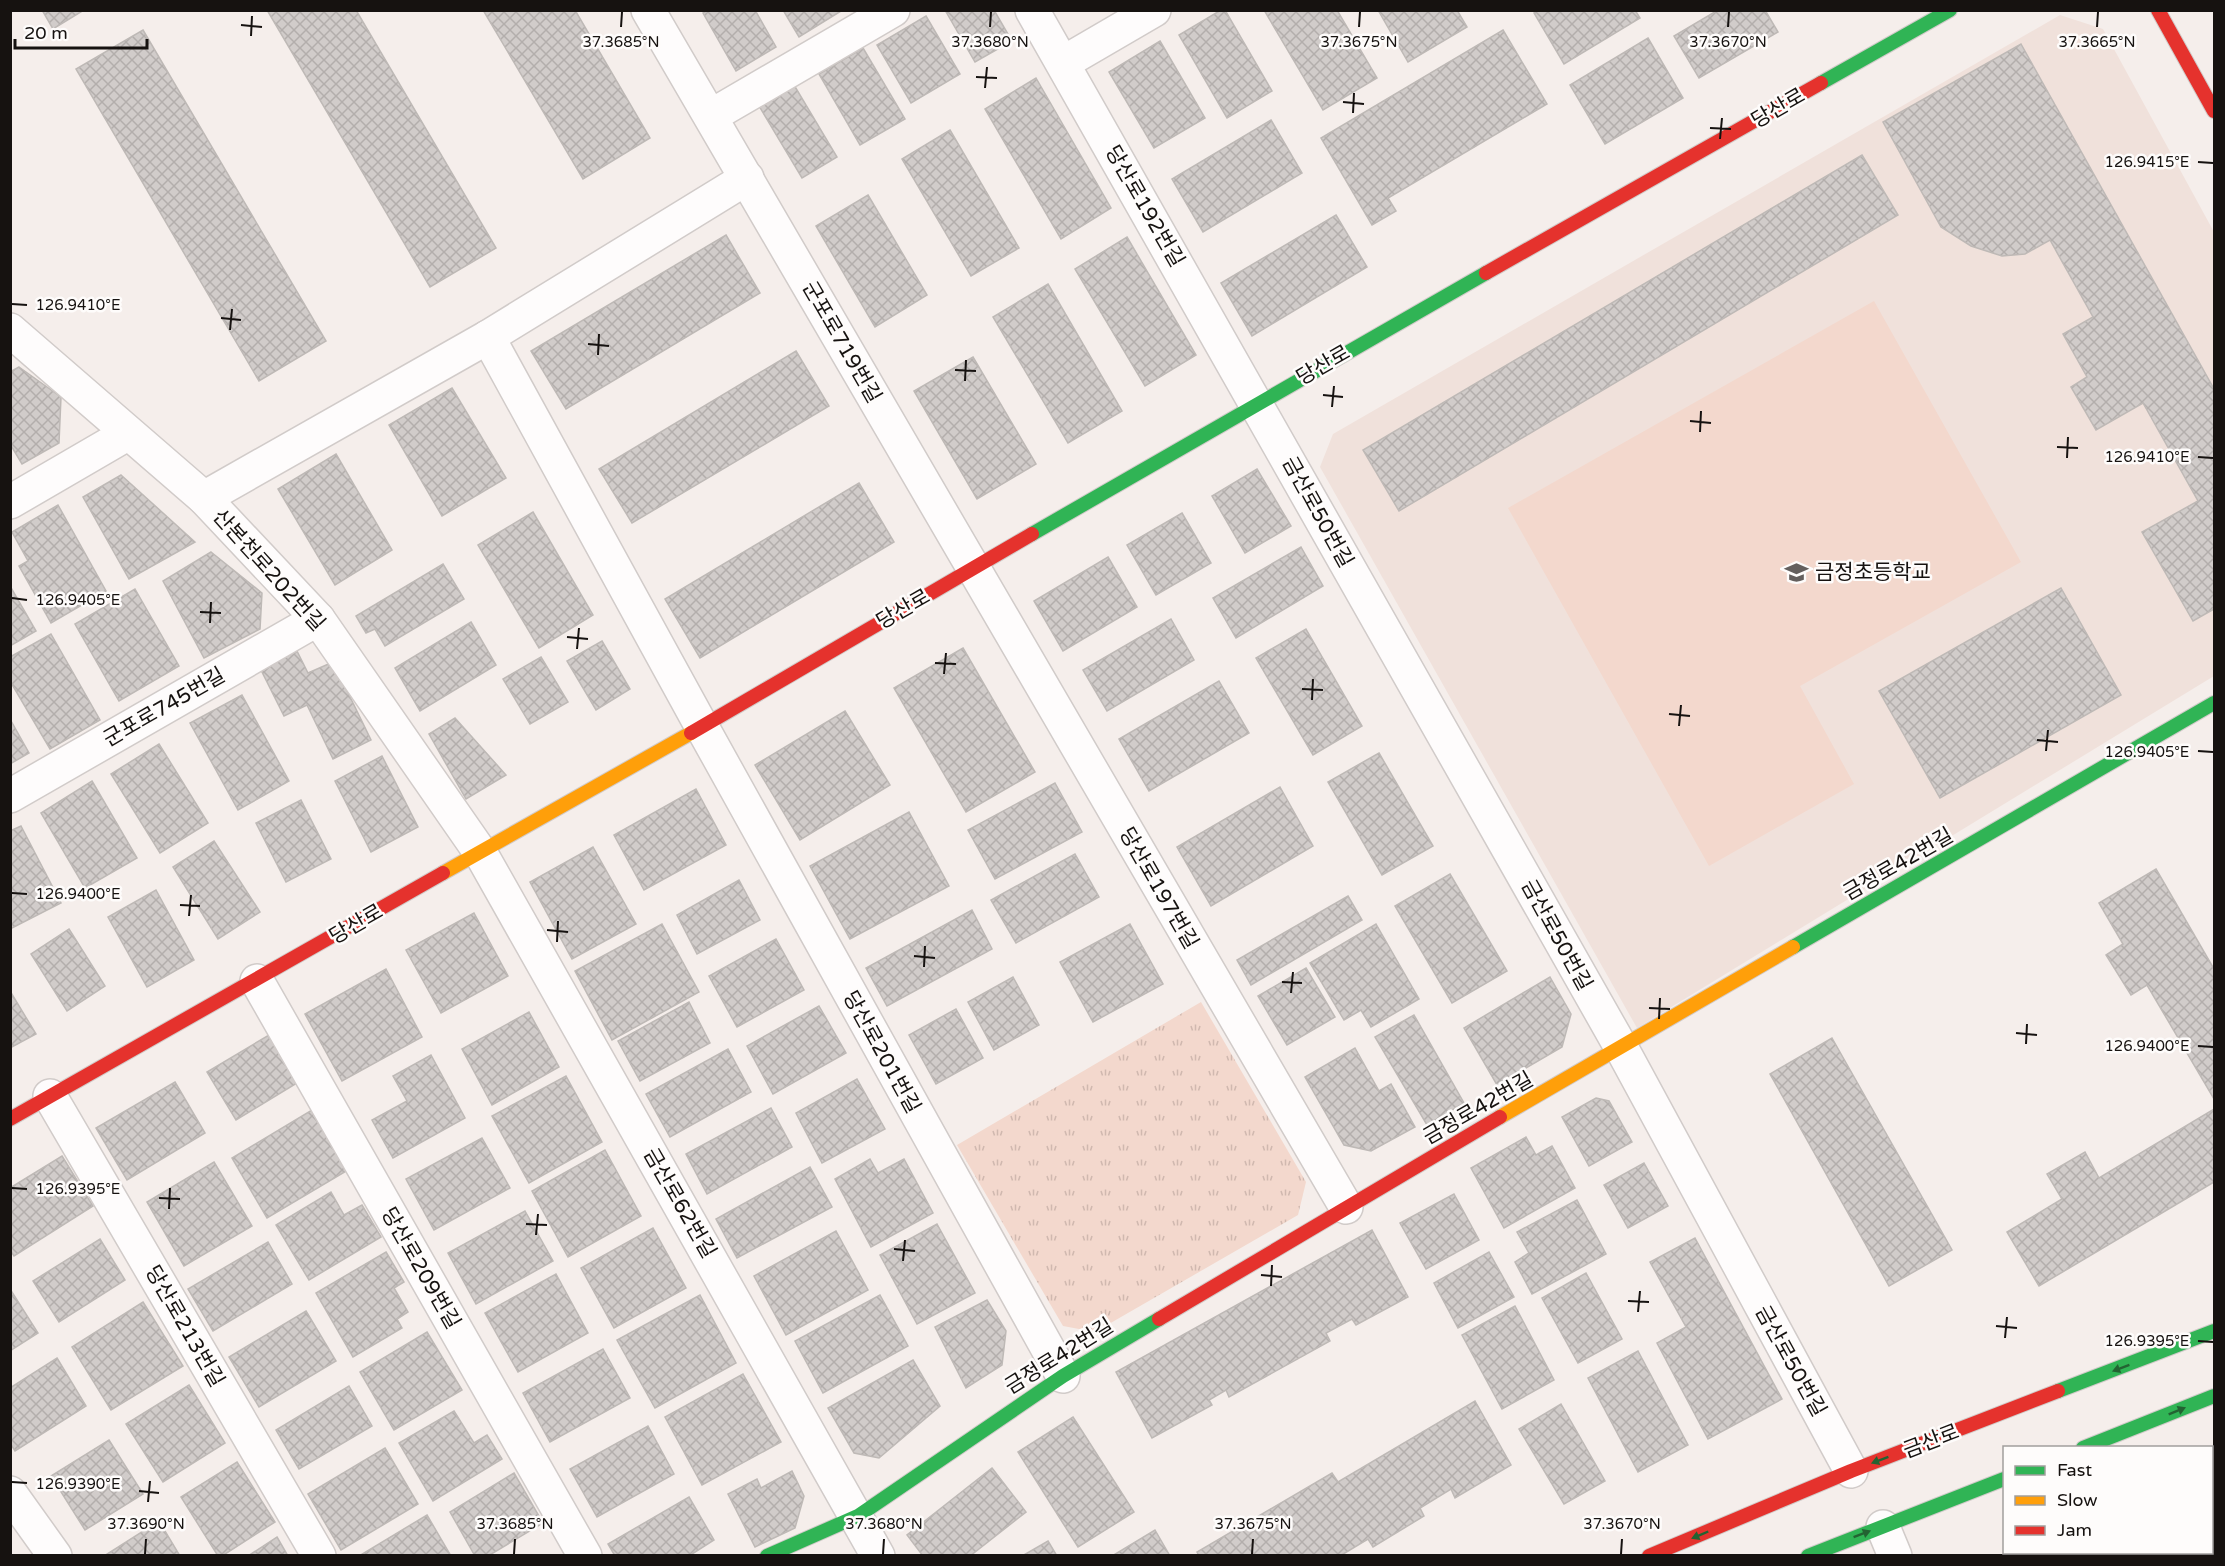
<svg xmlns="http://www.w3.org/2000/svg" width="2225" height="1566" font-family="'Varela Round','Noto Sans KR',sans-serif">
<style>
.built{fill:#f0e1db}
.green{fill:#f3d8cd}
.park{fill:url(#park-tufts)}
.building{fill:url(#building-cross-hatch);stroke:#beb9b6;stroke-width:1.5}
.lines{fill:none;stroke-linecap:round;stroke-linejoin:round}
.street-casing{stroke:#d1cbc9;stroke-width:36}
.fast-casing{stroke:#d1cbc9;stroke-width:16}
.slow-casing{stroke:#d1cbc9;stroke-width:16}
.jam-casing{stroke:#d1cbc9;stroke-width:16}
.street{stroke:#fefcfc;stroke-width:33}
.fast{stroke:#30b455;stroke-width:14}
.slow{stroke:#ff9f0a;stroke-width:14}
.jam{stroke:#e5322d;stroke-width:14}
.oneway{fill:#236332}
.ticks{fill:none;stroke:#161210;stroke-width:2}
.labels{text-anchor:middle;stroke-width:5;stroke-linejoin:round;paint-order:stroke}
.street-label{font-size:21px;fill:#161210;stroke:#fefcfb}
.poi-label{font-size:21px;fill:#161210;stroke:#fefcfb;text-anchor:start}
.ticks-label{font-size:15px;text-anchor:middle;fill:#161210;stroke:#fefcfb;stroke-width:5;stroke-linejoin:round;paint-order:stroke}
</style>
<defs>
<pattern id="park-tufts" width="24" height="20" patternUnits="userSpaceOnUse" patternTransform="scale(1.5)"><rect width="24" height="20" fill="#f3d8cd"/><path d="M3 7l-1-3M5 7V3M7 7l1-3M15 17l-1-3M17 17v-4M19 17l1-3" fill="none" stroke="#d0b8af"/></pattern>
<pattern id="building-cross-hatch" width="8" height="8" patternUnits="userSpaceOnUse" patternTransform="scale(1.5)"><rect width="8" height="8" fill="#d1ccca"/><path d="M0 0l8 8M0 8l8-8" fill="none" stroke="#b3aeac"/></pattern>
</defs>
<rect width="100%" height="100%" fill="#f5eeeb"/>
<path class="built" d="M2060,15L2103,29L2214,232V676L1637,1028L1320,467L1333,434Z"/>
<path class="green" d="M1874,301L2021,562L1800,686L1854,784L1709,866L1508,508Z"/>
<path class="park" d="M1201,1002L1306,1182L1298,1215L1095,1332L1063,1326L957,1145Z"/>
<g class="building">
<path d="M42,10H84L53,29Z"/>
<path d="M267,10H356L496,248L430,287Z"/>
<path d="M483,10H575L650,138L583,179Z"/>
<path d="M708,10H755L776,47L736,71L703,13Z"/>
<path d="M783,10H841V11L799,37Z"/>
<path d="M945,10H994L1012,41L975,62Z"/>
<path d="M1221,10H1225L1272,91L1227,118L1179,35Z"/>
<path d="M1264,10H1337L1377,78L1323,110Z"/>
<path d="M1378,10H1457L1467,27L1408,62Z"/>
<path d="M1538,10H1635L1640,18L1564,64L1534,13Z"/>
<path d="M1718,10H1765L1778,32L1699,78L1674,36Z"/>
<path d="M926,16L960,74L911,103L877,45Z"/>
<path d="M143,30L326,341L259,381L76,69Z"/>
<path d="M1503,30L1547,104L1388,198L1396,211L1372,225L1321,138Z"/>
<path d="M1648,38L1683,98L1605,144L1570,85Z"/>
<path d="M1160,41L1205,118L1154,148L1109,72Z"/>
<path d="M2021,44L2214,389V609L2193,621L2142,532L2198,501L2143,403L2096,430L2071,387L2087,377L2063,334L2093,317L2050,240L2025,254L2002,256L1971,246L1941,227L1883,122Z"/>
<path d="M863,48L905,119L860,145L819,74Z"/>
<path d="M1036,78L1111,208L1061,239L985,109Z"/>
<path d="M794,85L837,157L802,178L759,106Z"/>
<path d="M1271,120L1302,173L1203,232L1172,179Z"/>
<path d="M950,130L1019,248L971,276L902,159Z"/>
<path d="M1862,155L1898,215L1399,511L1363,450Z"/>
<path d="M868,195L927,295L875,327L816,226Z"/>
<path d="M1336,215L1367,267L1252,336L1221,283Z"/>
<path d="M726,235L760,293L566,409L531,351Z"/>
<path d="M1127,237L1196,355L1145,386L1075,269Z"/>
<path d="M1048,284L1122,411L1068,443L993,317Z"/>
<path d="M796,351L829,406L632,523L599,469Z"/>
<path d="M973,357L1036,464L977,499L914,391Z"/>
<path d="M19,367L61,397L59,443L22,464L10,444V372Z"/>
<path d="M452,388L506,478L442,516L389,425Z"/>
<path d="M336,454L392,550L335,585L278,489Z"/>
<path d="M1257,469L1291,526L1245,553L1212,496Z"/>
<path d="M121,475L195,542L129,579L83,497Z"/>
<path d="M859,483L894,542L700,658L665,599Z"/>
<path d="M58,505L106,591L51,623L19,566L28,561L12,532Z"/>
<path d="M533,512L593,615L539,648L478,545Z"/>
<path d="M1182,513L1211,563L1156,595L1127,545Z"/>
<path d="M1301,547L1323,586L1236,638L1213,598Z"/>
<path d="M211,552L262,593L260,629L204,658L163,581Z"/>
<path d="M1108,557L1137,607L1063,651L1034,601Z"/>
<path d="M443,564L464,599L385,646L375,629L366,633L356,616Z"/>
<path d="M10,586L36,631L10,646Z"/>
<path d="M2061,588L2121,695L1940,798L1879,691Z"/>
<path d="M135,589L179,666L119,701L75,624Z"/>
<path d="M1171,619L1194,660L1107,711L1083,670Z"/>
<path d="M471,622L496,665L420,711L395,668Z"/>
<path d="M1306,629L1362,726L1313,755L1256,658Z"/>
<path d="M51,634L100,720L50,749L10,681V657Z"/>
<path d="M602,641L630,689L596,710L567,661Z"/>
<path d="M963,648L1035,772L966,812L894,688Z"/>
<path d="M297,651L308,673L333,662L371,740L333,759L307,705L284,716L261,670Z"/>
<path d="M541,657L568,702L530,724L503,679Z"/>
<path d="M1219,681L1249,733L1149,791L1119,739Z"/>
<path d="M242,695L289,781L238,810L190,723Z"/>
<path d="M845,711L890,785L800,840L755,765Z"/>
<path d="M455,718L506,775L466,799L429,734Z"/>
<path d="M10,719L29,753L10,764Z"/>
<path d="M159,744L208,823L160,853L111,774Z"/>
<path d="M1379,753L1433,846L1382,875L1328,782Z"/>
<path d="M382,756L418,827L371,852L335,781Z"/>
<path d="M92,781L137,858L85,888L41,813Z"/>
<path d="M1055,783L1082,832L995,879L968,830Z"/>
<path d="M1280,787L1313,846L1211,906L1177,847Z"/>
<path d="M696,789L726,845L644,890L614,835Z"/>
<path d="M301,800L331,859L286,882L256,823Z"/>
<path d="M909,812L949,886L850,939L810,866Z"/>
<path d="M21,826L61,903L10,929V831Z"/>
<path d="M214,841L260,912L218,939L173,867Z"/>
<path d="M593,847L636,924L572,959L530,882Z"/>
<path d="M1075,854L1099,897L1016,943L991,900Z"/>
<path d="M2156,869L2214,969V1099L2147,985L2131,995L2106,955L2123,944L2099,903Z"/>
<path d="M1450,874L1507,971L1452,1003L1395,906Z"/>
<path d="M739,880L760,920L697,954L677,915Z"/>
<path d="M156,890L194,960L147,987L108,917Z"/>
<path d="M1348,896L1362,920L1251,985L1237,960Z"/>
<path d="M972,910L992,949L887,1006L866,968Z"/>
<path d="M474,913L508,976L441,1013L406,950Z"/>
<path d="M662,924L699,992L612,1040L575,971Z"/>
<path d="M1130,924L1163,984L1093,1022L1060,962Z"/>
<path d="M1376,924L1419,999L1371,1027L1361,1010L1344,1020L1310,963Z"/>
<path d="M69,929L105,986L67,1011L31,954Z"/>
<path d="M776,939L804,990L737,1027L709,976Z"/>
<path d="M1306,968L1335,1017L1287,1045L1258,996Z"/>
<path d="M386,969L422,1037L342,1081L305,1014Z"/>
<path d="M1013,977L1039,1025L994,1050L968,1002Z"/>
<path d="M1550,977L1571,1014L1562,1047L1497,1085L1464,1028Z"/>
<path d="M10,991L36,1034L10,1048Z"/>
<path d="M689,1002L710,1043L640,1081L618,1041Z"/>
<path d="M819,1006L846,1053L773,1094L747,1046Z"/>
<path d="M956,1009L983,1058L936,1084L909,1035Z"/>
<path d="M529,1012L559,1067L492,1105L462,1049Z"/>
<path d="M1414,1015L1464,1103L1427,1125L1375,1037Z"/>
<path d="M269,1035L297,1083L236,1120L207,1072Z"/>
<path d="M1832,1038L1952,1250L1889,1286L1770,1074Z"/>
<path d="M1355,1048L1379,1091L1391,1084L1415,1127L1371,1151L1344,1145L1305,1077Z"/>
<path d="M728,1049L751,1092L670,1137L646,1094Z"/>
<path d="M431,1055L465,1118L393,1158L372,1120L407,1101L393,1076Z"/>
<path d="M566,1076L602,1142L529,1183L492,1116Z"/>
<path d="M857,1079L885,1129L822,1163L796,1113Z"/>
<path d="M175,1082L205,1133L127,1180L96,1128Z"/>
<path d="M1596,1098L1609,1101L1632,1142L1589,1166L1562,1117Z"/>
<path d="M771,1108L792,1147L707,1194L686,1154Z"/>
<path d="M2214,1109V1182L2039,1286L2007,1232L2062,1199L2047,1174L2085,1152L2099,1178Z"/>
<path d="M312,1110L348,1170L267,1218L232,1158Z"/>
<path d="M1526,1137L1536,1155L1552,1146L1575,1188L1504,1228L1471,1168Z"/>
<path d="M482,1138L510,1188L434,1230L406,1179Z"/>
<path d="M605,1150L641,1216L568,1257L532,1191Z"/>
<path d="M62,1156L93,1206L14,1256L10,1250V1188Z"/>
<path d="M870,1159L878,1173L904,1159L933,1213L871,1247L835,1179Z"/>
<path d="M214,1162L252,1226L184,1266L147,1202Z"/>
<path d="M1644,1163L1668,1206L1628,1228L1604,1185Z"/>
<path d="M810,1167L832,1207L737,1258L716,1219Z"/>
<path d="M331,1192L344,1215L362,1205L381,1237L309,1280L276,1225Z"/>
<path d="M1454,1194L1479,1240L1426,1269L1400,1223Z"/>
<path d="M1577,1200L1606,1254L1532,1294L1515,1262L1529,1253L1517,1232Z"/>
<path d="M525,1211L553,1261L476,1304L448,1253Z"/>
<path d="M937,1224L975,1293L917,1324L880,1255Z"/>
<path d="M653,1228L686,1288L614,1328L581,1268Z"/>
<path d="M1372,1230L1408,1297L1356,1325L1352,1319L1326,1333L1330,1341L1229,1397L1226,1390L1209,1400L1212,1405L1152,1438L1116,1372Z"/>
<path d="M836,1231L868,1290L786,1335L754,1276Z"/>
<path d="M1695,1238L1782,1399L1708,1439L1657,1343L1686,1327L1650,1262Z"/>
<path d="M100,1239L125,1280L59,1322L33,1281Z"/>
<path d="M268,1242L292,1284L213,1331L188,1289Z"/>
<path d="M386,1252L404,1282L394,1288L408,1312L397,1319L402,1328L353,1357L316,1293Z"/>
<path d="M1489,1252L1514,1297L1458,1328L1434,1283Z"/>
<path d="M1586,1273L1622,1339L1578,1363L1542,1298Z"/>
<path d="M556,1274L588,1333L518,1372L485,1313Z"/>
<path d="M10,1289L38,1333L10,1351Z"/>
<path d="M700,1295L736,1363L655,1408L617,1340Z"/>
<path d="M880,1295L908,1346L823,1393L795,1341Z"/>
<path d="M987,1300L1006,1331L1002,1365L966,1388L935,1327Z"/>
<path d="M143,1302L183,1366L111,1410L72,1347Z"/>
<path d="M1515,1306L1554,1380L1502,1409L1462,1335Z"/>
<path d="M306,1311L336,1361L259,1407L229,1357Z"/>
<path d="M427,1332L462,1390L394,1430L360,1372Z"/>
<path d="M603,1349L630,1398L550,1442L523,1393Z"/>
<path d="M1638,1351L1688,1445L1638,1472L1588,1378Z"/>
<path d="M57,1358L86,1406L15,1451L10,1443V1388Z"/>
<path d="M913,1360L940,1406L879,1458L854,1453L828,1408Z"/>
<path d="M743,1374L781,1442L702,1485L665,1417Z"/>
<path d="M189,1385L225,1443L163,1482L126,1424Z"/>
<path d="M349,1386L372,1426L299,1469L276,1430Z"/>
<path d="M1475,1401L1511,1465L1455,1498L1451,1489L1420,1508L1424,1516L1373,1547L1368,1539L1340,1556H1199L1197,1552L1332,1473L1338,1482Z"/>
<path d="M1561,1404L1605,1481L1564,1504L1519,1429Z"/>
<path d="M454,1411L474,1443L487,1435L502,1459L433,1501L399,1443Z"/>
<path d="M1073,1417L1134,1512L1078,1547L1018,1452Z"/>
<path d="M648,1426L674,1474L597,1517L570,1469Z"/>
<path d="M109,1440L143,1494L85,1530L51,1476Z"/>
<path d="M385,1448L418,1504L341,1550L308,1494Z"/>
<path d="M237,1462L275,1522L222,1556H218L181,1497Z"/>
<path d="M992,1468L1026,1512L970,1556H923L907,1535Z"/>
<path d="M792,1471L804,1496L795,1528L755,1547L728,1494L757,1479L761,1488Z"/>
<path d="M514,1473L543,1523L488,1556H475L450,1512Z"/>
<path d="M689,1497L714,1540L689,1556H615L608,1544Z"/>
<path d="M427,1515L451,1556H359Z"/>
<path d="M159,1521L180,1556H104Z"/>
<path d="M1155,1530L1170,1556H1112Z"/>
<path d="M277,1537L288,1556H248Z"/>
<path d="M1048,1541L1057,1556H1022Z"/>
</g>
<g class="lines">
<defs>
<g id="street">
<path d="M648,10L1346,1207"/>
<path d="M1032,10L1622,1049L1851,1471"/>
<path d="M1063,63L1154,10"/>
<path d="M711,116L893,10"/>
<path d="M10,330L204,498L318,619L480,852L878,1556"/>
<path d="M488,337L702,727L1063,1376"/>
<path d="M204,498L488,337L747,178"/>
<path d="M10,502L127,434"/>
<path d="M10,796L318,619"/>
<path d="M257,981L585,1556"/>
<path d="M50,1096L319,1556"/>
<path d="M10,1493L55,1556"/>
<path d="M1883,1527L1895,1556"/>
</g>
<g id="fast">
<path d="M1821,83L1950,10"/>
<path d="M1032,534L1486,273"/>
<path d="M1793,947L2214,703"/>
<path d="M2058,1391L2214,1331"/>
<path d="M2083,1448L2214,1396"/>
<path d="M767,1556L858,1516L1063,1376L1159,1319"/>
<path d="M1808,1556L2004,1479"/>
</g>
<g id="slow">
<path d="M443,873L691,733"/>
<path d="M1500,1117L1793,947"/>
</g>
<g id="jam">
<path d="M2158,10L2214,111"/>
<path d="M1486,273L1821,83"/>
<path d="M691,733L1032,534"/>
<path d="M10,1119L443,873"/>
<path d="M1159,1319L1500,1117"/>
<path d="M1649,1556L1851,1471L2058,1391"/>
</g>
</defs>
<use href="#street" class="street-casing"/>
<use href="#fast" class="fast-casing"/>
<use href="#slow" class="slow-casing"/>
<use href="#jam" class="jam-casing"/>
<use href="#street" class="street"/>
<use href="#fast" class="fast"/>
<use href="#slow" class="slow"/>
<use href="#jam" class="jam"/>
</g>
<defs><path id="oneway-solid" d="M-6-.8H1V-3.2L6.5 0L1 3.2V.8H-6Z" transform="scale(1.5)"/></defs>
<g class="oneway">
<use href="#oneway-solid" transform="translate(2121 1368) rotate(159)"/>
<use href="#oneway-solid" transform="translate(2177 1411) rotate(-22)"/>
<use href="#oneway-solid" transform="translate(1880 1460) rotate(159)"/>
<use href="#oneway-solid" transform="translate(1862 1534) rotate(-21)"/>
<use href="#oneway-solid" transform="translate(1700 1535) rotate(157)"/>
</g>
<path class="ticks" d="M241,25L262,27M621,27L622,12M990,27L991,12M1359,27L1360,12M1728,27L1729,12M2097,27L2098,12M251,36L252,16M976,77L997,78M985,88L987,67M1343,102L1364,104M1353,113L1354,93M1710,128L1731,129M1720,139L1722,118M2198,162L2213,163M12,304L27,305M221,318L241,320M230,330L232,309M588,344L609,346M598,355L599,334M955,370L976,371M965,381L966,360M1323,395L1343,397M1332,407L1334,386M1690,421L1711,423M1700,432L1701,411M2057,447L2078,448M2198,457L2213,458M2067,458L2068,437M12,598L27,600M200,612L221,613M210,623L211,602M567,637L588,639M577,649L579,628M935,663L956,664M944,674L946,653M1302,689L1323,690M1312,700L1313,679M1669,714L1690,716M1679,726L1681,705M2037,740L2058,742M2046,751L2048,730M2198,751L2213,752M12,893L27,894M180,905L200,906M189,916L191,895M547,930L568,932M557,942L558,921M914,956L935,958M924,967L925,946M1282,982L1302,983M1291,993L1293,972M1649,1008L1670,1009M1659,1019L1660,998M2016,1033L2037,1035M2026,1044L2027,1024M2198,1046L2213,1047M12,1188L27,1189M159,1198L180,1199M169,1209L170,1188M526,1224L547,1225M536,1235L538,1214M894,1249L915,1251M903,1261L905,1240M1261,1275L1282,1277M1271,1286L1272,1265M1628,1301L1649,1302M1638,1312L1640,1291M1996,1326L2017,1328M2005,1338L2007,1317M2198,1341L2213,1342M12,1482L27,1483M139,1491L159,1493M148,1502L150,1481M145,1554L146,1539M514,1554L515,1539M883,1554L884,1539M1252,1554L1253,1539M1621,1554L1622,1539"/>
<defs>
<symbol id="school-bare" viewBox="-9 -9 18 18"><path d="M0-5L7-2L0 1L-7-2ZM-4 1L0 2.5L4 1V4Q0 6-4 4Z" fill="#645f5d" stroke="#fefcfb" stroke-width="2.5" paint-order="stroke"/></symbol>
</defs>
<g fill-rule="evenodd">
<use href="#school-bare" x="1780" y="556" width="33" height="33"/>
</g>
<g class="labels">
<g class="street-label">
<text transform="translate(1778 108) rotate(-30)" y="7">당산로</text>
<text transform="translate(1145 206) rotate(60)" y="7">당산로192번길</text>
<text transform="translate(842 342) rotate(60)" y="7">군포로719번길</text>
<text transform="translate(1323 365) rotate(-30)" y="7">당산로</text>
<text transform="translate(1318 512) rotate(61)" y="7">금산로50번길</text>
<text transform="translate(269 570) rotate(48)" y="7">산본천로202번길</text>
<text transform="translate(903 609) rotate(-30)" y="7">당산로</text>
<text transform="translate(164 707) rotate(-30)" y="7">군포로745번길</text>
<text transform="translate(1898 864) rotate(-30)" y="7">금정로42번길</text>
<text transform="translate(1159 888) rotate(60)" y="7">당산로197번길</text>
<text transform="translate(356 924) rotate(-30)" y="7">당산로</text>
<text transform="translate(1557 935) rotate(61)" y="7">금산로50번길</text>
<text transform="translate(882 1052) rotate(61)" y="7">당산로201번길</text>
<text transform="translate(1478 1108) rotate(-30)" y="7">금정로42번길</text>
<text transform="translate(680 1203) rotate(60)" y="7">금산로62번길</text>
<text transform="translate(421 1268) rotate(60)" y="7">당산로209번길</text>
<text transform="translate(185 1326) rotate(60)" y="7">당산로213번길</text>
<text transform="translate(1059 1356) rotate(-32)" y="7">금정로42번길</text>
<text transform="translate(1791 1361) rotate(61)" y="7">금산로50번길</text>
<text transform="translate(1931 1441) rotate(-21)" y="7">금산로</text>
</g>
<g class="poi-label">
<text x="1815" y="579">금정초등학교</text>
</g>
</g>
<g class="ticks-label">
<text x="621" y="47">37.3685°N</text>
<text x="990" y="47">37.3680°N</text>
<text x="1359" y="47">37.3675°N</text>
<text x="1728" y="47">37.3670°N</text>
<text x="2097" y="47">37.3665°N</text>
<text x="2147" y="167">126.9415°E</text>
<text x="78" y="310">126.9410°E</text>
<text x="2147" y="462">126.9410°E</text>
<text x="78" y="605">126.9405°E</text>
<text x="2147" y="757">126.9405°E</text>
<text x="78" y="899">126.9400°E</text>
<text x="2147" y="1051">126.9400°E</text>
<text x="78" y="1194">126.9395°E</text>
<text x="2147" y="1346">126.9395°E</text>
<text x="78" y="1489">126.9390°E</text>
<text x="146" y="1529">37.3690°N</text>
<text x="515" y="1529">37.3685°N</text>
<text x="884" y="1529">37.3680°N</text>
<text x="1253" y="1529">37.3675°N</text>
<text x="1622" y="1529">37.3670°N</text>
</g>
<rect width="2225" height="1566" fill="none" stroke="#161210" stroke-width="24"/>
<rect x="2003" y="1446" width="210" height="108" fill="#fefcfb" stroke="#a19e9d" stroke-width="1.5"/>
<rect x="2015" y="1466" width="30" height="9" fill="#30b455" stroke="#a19e9d" stroke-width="1.5"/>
<text x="2057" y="1476" font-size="18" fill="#161210">Fast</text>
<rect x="2015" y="1496" width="30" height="9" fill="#ff9f0a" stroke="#a19e9d" stroke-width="1.5"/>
<text x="2057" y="1506" font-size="18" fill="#161210">Slow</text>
<rect x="2015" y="1526" width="30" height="9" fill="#e5322d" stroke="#a19e9d" stroke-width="1.5"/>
<text x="2057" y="1536" font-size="18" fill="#161210">Jam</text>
<path d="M15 39v9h132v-9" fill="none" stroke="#161210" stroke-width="3"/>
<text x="24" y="39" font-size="18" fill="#161210" stroke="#fefcfb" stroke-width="4.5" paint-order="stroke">20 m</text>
</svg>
